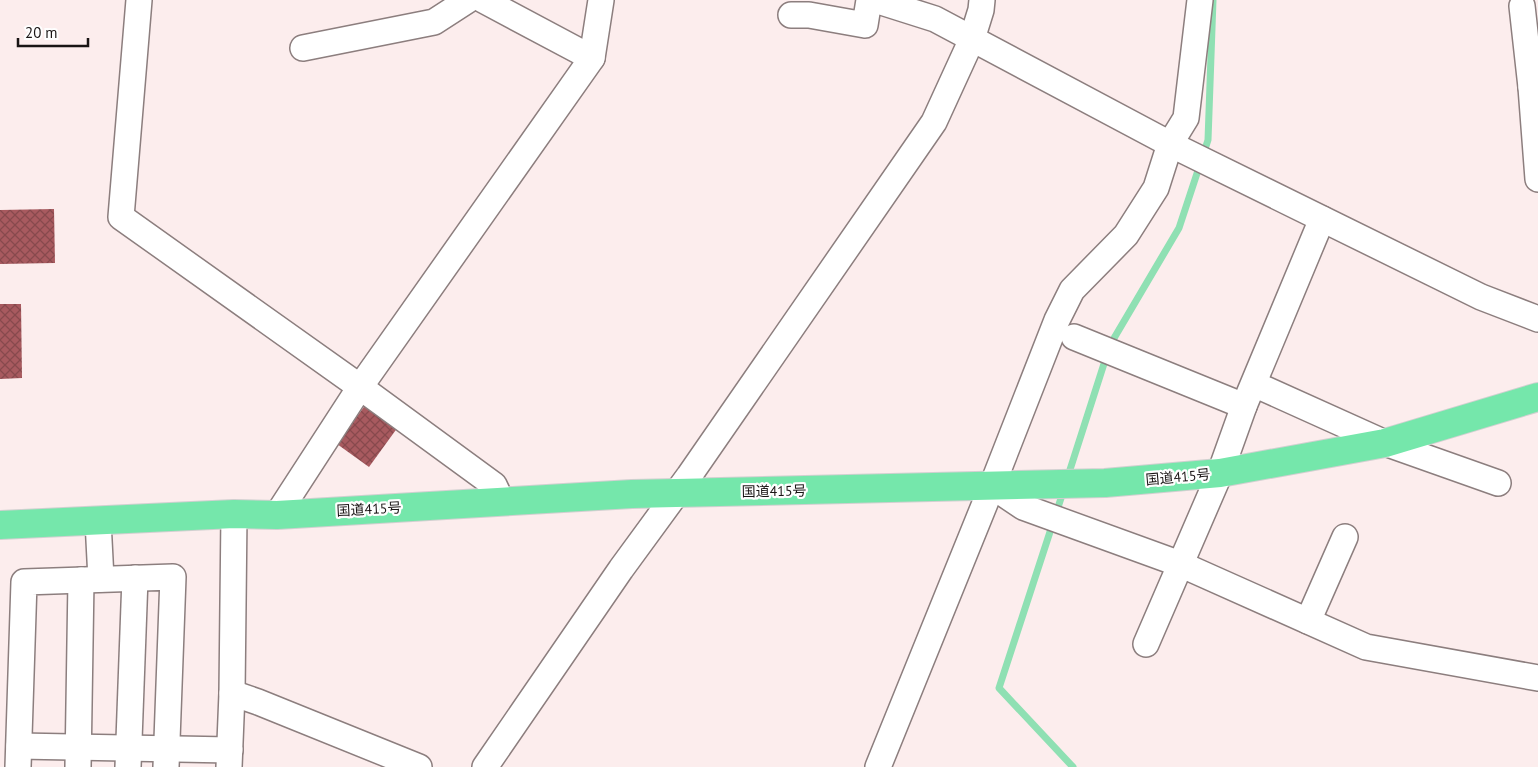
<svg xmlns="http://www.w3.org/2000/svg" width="1538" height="767" font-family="'PT Sans','Noto Sans JP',sans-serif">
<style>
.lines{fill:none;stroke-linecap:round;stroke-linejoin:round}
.stream{stroke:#8fe0b3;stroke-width:7}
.building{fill:url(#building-cross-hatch)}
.minor-casing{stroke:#8c7e7e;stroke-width:28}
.highway-casing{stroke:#d1d0d0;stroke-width:30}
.minor{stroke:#fff;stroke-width:25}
.highway{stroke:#75e7ab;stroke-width:28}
.labels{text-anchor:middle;stroke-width:4.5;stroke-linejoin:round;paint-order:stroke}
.street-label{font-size:14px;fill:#191414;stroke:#fefefe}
</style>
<defs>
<pattern id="building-cross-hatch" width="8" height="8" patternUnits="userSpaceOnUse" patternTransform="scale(1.25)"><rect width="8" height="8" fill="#a85a5f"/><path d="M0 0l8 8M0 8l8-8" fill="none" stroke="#88494d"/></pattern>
</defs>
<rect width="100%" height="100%" fill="#fceded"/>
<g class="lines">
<g class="stream">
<path d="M1067,479L1110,345L1179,228L1208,140L1213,0"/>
<path d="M1064,489L999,688L1073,767"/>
</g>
</g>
<g class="building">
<path d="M54,209L55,263L0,264V210Z"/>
<path d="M0,304H21L22,378L0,379Z"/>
<path d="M366,404L398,427L369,467L337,444Z"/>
</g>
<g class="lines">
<defs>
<g id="minor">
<path d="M139,0L121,217L360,387L494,485L502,502"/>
<path d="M483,0L592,58"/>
<path d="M875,0L935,19L1170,144L1481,297L1538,319"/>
<path d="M1522,6L1531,87L1538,86"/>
<path d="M791,15H809L865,25L869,0"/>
<path d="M303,48L434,22L468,0"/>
<path d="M1531,87L1538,179"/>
<path d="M1074,337L1244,406"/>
<path d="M1254,384L1385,443L1498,483"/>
<path d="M992,486L1023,507L1180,564L1366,647L1538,678"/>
<path d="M277,515L360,387L592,58L601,0"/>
<path d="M98,521L101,579"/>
<path d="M1308,621L1345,537"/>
<path d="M1146,644L1220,473L1244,406L1322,219"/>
<path d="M232,693L258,702L419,767"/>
<path d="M19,746L230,750"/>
<path d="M18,767L24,582L173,577L166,767"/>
<path d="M78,767L81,580"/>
<path d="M128,767L135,578"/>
<path d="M229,767L232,693L234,514"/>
<path d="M485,767L621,569L689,476L934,122L972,39L981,10L982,0"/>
<path d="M878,767L992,486L1057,320L1072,290L1126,235L1156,188L1170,144L1186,118L1200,0"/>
</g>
<path id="highway" d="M0,525L234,514L277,515L632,494L1105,483L1220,473L1385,443L1538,397"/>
</defs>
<use href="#minor" class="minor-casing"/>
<use href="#highway" class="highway-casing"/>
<use href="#minor" class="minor"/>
<use href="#highway" class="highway"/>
</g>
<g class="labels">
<g class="street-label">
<text transform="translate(1178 477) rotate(-5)" y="5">国道415号</text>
<text transform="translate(774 491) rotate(-1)" y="5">国道415号</text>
<text transform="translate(369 509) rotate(-3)" y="5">国道415号</text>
</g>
</g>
<path d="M18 38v8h70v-8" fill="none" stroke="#191414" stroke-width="2.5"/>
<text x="25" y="38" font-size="15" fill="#191414" stroke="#fefefe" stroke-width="4" paint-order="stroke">20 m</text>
</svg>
